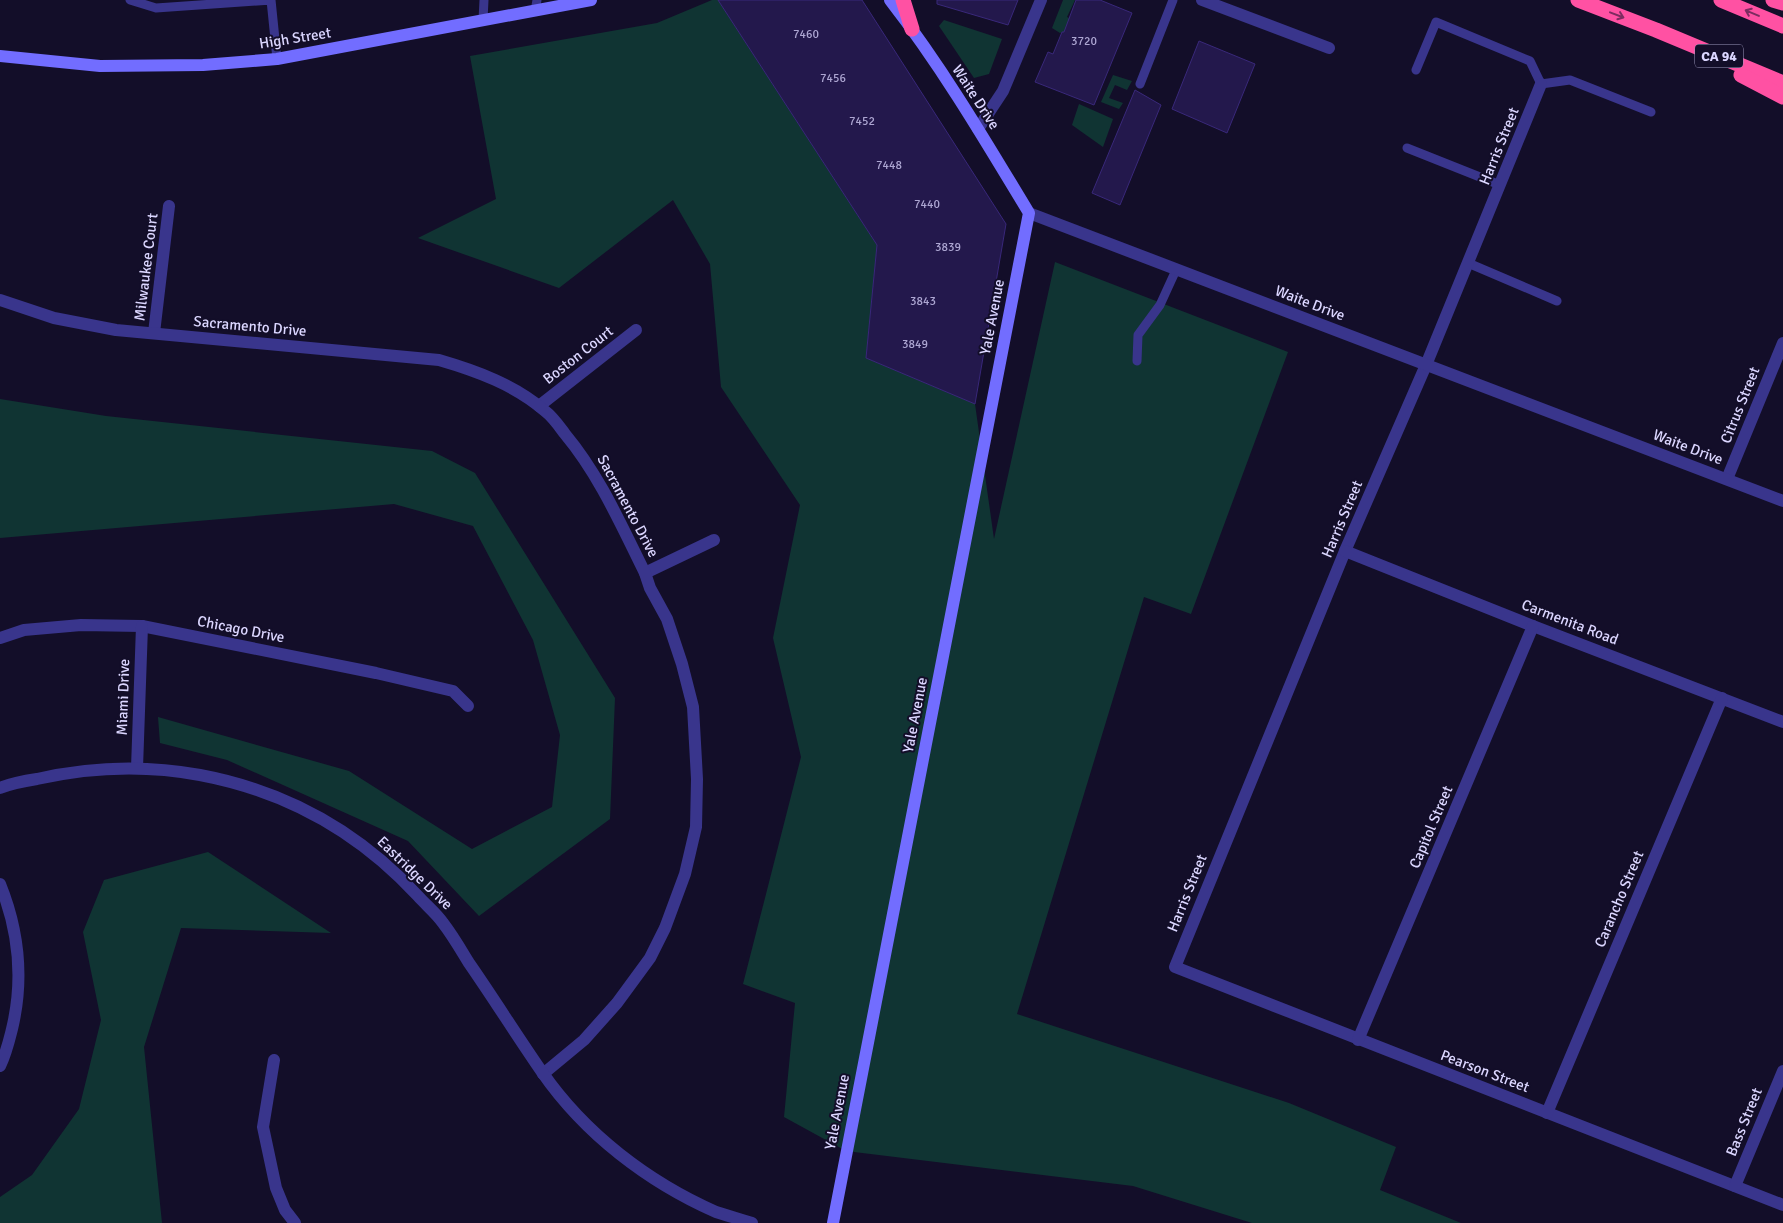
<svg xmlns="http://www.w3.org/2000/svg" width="1783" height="1223" font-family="Signika,sans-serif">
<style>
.green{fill:#103433}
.building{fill:#23184c;stroke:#39287a}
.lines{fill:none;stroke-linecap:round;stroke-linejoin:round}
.service{stroke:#39358c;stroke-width:9}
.minor{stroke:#39358c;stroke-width:12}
.tertiary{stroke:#39358c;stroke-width:12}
.secondary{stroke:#726dff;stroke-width:12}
.motorway{stroke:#ff51a3;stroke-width:15}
.oneway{stroke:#7d2c60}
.labels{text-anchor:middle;stroke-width:4;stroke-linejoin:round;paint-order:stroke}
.number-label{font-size:12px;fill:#ada6d2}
.shield{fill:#130e29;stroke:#9f9abf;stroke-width:1}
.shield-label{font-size:14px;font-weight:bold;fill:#dbd6ff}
.street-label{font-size:15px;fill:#dbd6ff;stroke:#130e29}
</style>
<rect width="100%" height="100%" fill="#130e29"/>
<g class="green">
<path d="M712,0H718L877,245L866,358L975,404L994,539L1055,262L1288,352L1191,614L1144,597L1017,1014L1289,1103L1396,1147L1380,1190L1461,1223H1252L1133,1186L846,1151L784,1117L795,1003L743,984L801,757L773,638L800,505L721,387L710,264L673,200L559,288L418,238L496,199L470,56L657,23Z"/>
<path d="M1063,0H1075L1067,17L1111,38L1087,40L1062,32L1060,33L1052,28Z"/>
<path d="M944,20L1002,39L989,74L974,78L939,26Z"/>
<path d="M1113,75L1132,81L1127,90L1115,85L1109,98L1123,103L1119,109L1101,102Z"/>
<path d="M1079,104L1113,119L1103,147L1072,125Z"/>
<path d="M0,399L106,416L432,451L475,473L615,698L610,819L479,916L408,841L227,760L160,743L158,717L349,771L472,849L552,807L560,735L533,640L473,526L394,504L0,538Z"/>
<path d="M208,852L331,933L181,928L144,1047L162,1223H0V1197L32,1175L79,1109L101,1020L83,932L104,880Z"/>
</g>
<g class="building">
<path d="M718,0H862L1006,224L975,404L866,358L877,245Z"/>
<path d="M937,0H1018L1008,25L937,4Z"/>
<path d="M1076,0H1100L1132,13L1094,105L1035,82L1048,52L1053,54L1062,32H1064Z"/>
<path d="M1199,41L1255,64L1227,133L1172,109Z"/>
<path d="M1135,90L1161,105L1120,205L1092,193Z"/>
</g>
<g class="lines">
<g class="service">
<path d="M130,0L156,8L271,0L277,59"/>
<path d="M535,11L537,0"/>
<path d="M483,20L484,0"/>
<path d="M1416,70L1436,22L1530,61L1541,84L1570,80L1651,112"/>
<path d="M1140,84L1173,0"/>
<path d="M1407,148L1500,185"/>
<path d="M1468,263L1557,301"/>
<path d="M1137,361L1138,335L1160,305L1176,270"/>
</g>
<g class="minor">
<path d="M1202,0L1329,48"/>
<path d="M1541,84L1426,365L1345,551L1175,967L1783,1205"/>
<path d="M978,129L1003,91L1041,0"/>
<path d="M154,333L169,206"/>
<path d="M539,406L636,330"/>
<path d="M1727,479L1783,343"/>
<path d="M1345,551L1533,626L1783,722"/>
<path d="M645,573L714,540"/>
<path d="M0,638L24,630L81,625L142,626L376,673L453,691L468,706"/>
<path d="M137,768L142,626"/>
<path d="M0,884C19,931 24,979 12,1029C9,1041 6,1054 0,1066"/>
<path d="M1358,1040L1533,626"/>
<path d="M274,1060L263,1127L276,1188L285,1210L295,1223"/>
<path d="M1547,1113L1722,698"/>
<path d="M1735,1186L1783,1071"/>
</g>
<g class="tertiary">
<path d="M1029,213L1783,501"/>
<path d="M0,300L54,318L116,330L439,360C477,371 515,385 545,411C553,417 559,426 565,434C600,476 621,525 645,573L650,588L667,619L682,664L693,707L697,779L696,827L685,874L665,928L650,958L617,1003L584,1040L543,1074"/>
<path d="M0,788C12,783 24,781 37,779C90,767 146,765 200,775C285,791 359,832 418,896C426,905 436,913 443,923C453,936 461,950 469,963C494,999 517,1036 542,1072C585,1134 648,1182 716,1212C728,1216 740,1219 752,1223"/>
</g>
<g class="secondary">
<path d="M0,56L100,66L203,65L277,59L591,0"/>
<path d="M833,1223L1029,213C985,140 942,67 890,0"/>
</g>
<g class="motorway">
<path d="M903,0L912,29"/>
<path d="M1578,0L1656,30L1783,83"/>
<path d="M1721,0L1783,26"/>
<path d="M1773,0L1783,3"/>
<path d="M1741,75L1783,97"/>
</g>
</g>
<defs><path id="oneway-shaft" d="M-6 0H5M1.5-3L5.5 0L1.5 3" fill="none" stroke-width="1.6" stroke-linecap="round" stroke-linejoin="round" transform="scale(1.25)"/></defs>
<g class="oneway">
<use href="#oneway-shaft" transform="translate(1752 13) rotate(-157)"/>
<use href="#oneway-shaft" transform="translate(1617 15) rotate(21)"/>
</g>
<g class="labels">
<g class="number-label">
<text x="806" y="38">7460</text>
<text x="1084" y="45">3720</text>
<text x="833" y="82">7456</text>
<text x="862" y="125">7452</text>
<text x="889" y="169">7448</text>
<text x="927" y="208">7440</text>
<text x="948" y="251">3839</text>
<text x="923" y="305">3843</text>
<text x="915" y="348">3849</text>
</g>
<rect class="shield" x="1695" y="44.5" width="48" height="23" rx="4"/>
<g class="shield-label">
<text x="1719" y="61">CA 94</text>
</g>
<g class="street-label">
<text transform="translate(295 38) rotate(-9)" y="5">High Street</text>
<text transform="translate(976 97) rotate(57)" y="5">Waite Drive</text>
<text transform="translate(1499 146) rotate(-68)" y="5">Harris Street</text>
<text transform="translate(146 267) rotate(-83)" y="5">Milwaukee Court</text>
<text transform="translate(1310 303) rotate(21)" y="5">Waite Drive</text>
<text transform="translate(992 317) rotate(-79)" y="5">Yale Avenue</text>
<text transform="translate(250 326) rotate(5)" y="5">Sacramento Drive</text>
<text transform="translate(578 355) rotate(-38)" y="5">Boston Court</text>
<text transform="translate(1740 405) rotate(-68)" y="5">Citrus Street</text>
<text transform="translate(1688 447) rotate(21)" y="5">Waite Drive</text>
<text transform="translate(628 506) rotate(62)" y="5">Sacramento Drive</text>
<text transform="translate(1342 519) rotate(-67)" y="5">Harris Street</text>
<text transform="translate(1570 622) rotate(21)" y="5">Carmenita Road</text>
<text transform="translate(241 629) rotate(11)" y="5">Chicago Drive</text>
<text transform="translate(123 697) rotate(-88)" y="5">Miami Drive</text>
<text transform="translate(915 715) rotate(-79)" y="5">Yale Avenue</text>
<text transform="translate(1431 827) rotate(-67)" y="5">Capitol Street</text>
<text transform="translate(415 873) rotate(44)" y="5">Eastridge Drive</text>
<text transform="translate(1187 893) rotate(-68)" y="5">Harris Street</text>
<text transform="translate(1619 899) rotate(-67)" y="5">Carancho Street</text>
<text transform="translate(1485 1071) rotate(21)" y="5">Pearson Street</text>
<text transform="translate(837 1112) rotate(-79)" y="5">Yale Avenue</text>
<text transform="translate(1744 1122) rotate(-68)" y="5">Bass Street</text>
</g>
</g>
</svg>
